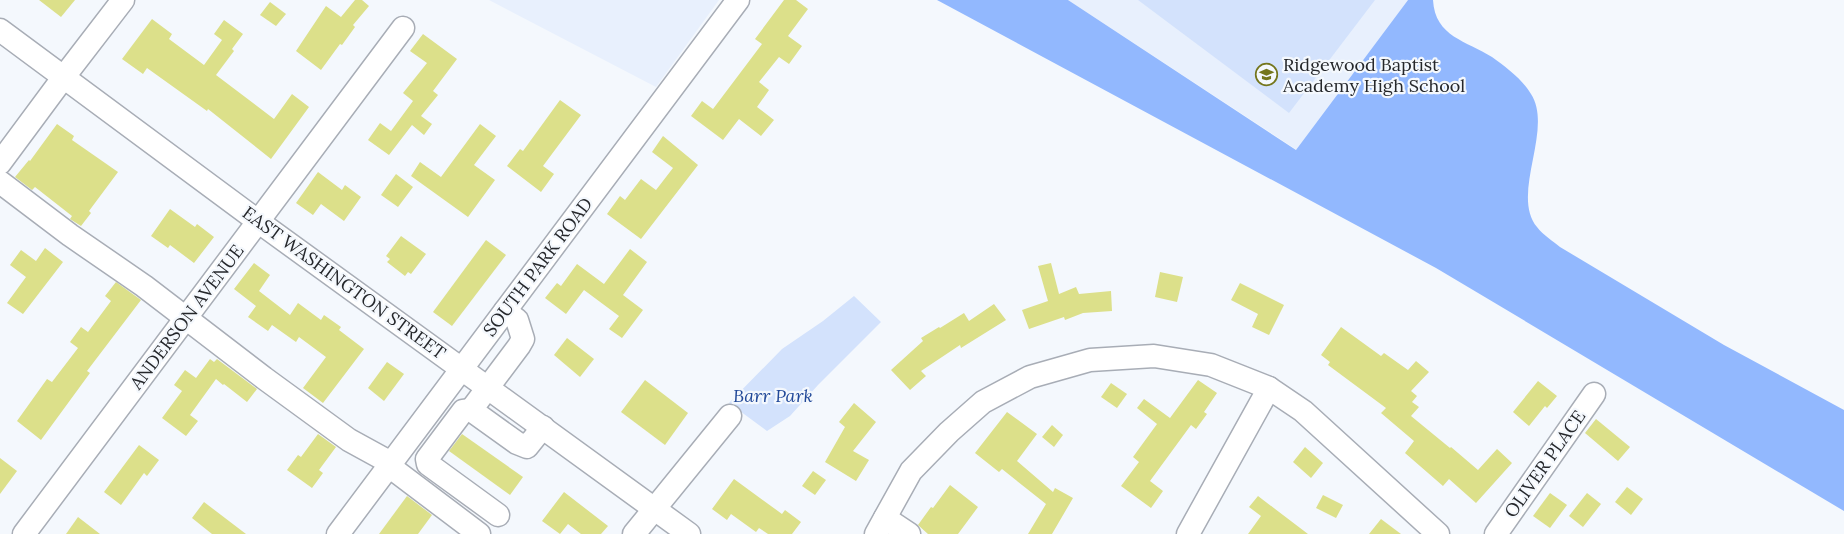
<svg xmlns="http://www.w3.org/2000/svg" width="1844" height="534" font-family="Lora,serif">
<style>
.built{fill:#e8f0fd}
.green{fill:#d3e2fc}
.forest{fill:#92b8fe}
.building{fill:#dce08a}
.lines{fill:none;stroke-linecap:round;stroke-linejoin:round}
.minor-casing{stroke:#a8adb6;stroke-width:25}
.minor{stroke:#fff;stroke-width:22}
.labels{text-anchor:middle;stroke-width:4.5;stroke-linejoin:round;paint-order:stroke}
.poi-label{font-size:18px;fill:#25272b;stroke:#f4f8fd;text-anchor:start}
.street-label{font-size:18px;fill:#25272b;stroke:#f4f8fd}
.park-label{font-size:18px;font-style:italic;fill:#224999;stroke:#f4f8fd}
</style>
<rect width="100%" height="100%" fill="#f4f8fd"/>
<g class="built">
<path d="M489,0H719L656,87Z"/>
<path d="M1068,0H1408L1297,150Z"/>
</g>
<g class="green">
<path d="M1138,0H1375L1289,113Z"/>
<path d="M854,296L881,322L818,385L790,416L767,431L729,403L782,349L823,321Z"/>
</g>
<path class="forest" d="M937,0H1068L1296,150L1408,0H1433C1435,37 1467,41 1492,57C1506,67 1522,79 1531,94C1554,130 1510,194 1537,227C1543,235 1553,241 1560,247L1724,345L1844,410V511L1436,268Z"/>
<g class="building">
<path d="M39,0H75L61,17Z"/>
<path d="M355,0H362L369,6L353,25L355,27L342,45L340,44L321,70L296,51L326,6L341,17Z"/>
<path d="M784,0H796L808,9L788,36L802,46L789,64L779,57L759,82L769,90L757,107L774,120L761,136L739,119L723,140L691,116L702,101L713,109L762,44L755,39Z"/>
<path d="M270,2L286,14L276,26L260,15Z"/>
<path d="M152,19L172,34L169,39L204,65L222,40L214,34L224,20L243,34L232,49L234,51L216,75L274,119L292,94L309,107L271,159L208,109L207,111L147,68L143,74L122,59Z"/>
<path d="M423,34L457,59L433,91L438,95L421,116L432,124L424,135L412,125L389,155L368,140L380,123L391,131L413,101L403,93L427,63L410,51Z"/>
<path d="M560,100L581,115L543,166L554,174L541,192L507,166L520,149L523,151Z"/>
<path d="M57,124L74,136L72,140L118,172L89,211L91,213L81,226L70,219L72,216L35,187L32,190L15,177L29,160L30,161Z"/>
<path d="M480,124L496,136L474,165L495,180L468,217L411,176L420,162L441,177Z"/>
<path d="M663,136L698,165L641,239L607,214L620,196L625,200L641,179L656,190L673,168L652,152Z"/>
<path d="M318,172L342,190L345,185L361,197L344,221L321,204L313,215L296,203Z"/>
<path d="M396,174L413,187L398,207L381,195Z"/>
<path d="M170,209L195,227L197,224L214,237L194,263L170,245L168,248L151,236Z"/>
<path d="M401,236L426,254L411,274L408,272L405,276L387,262L390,259L386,256Z"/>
<path d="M486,240L506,255L452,326L433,312Z"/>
<path d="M45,248L63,262L23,314L7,303L26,277L10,265L21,250L36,261Z"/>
<path d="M630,249L647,262L623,295L643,310L622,338L609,329L619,316L584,290L566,314L545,298L557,283L561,286L577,264L604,284Z"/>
<path d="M254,263L270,275L259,291L290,315L298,303L321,320L324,315L341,327L339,330L364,349L323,403L303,388L326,357L299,337L296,342L272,325L268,331L248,317L256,306L234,289Z"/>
<path d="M1051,263L1059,294L1076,287L1079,294L1111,291L1112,311L1083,313L1065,320L1064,317L1029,329L1022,310L1048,301L1038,266Z"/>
<path d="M1160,272L1183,277L1177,302L1155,297Z"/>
<path d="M116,282L141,300L87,371L90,373L41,440L17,421L47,379L52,382L78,348L70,342L81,327L88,332L111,301L105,296Z"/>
<path d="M1240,283L1284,305L1269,335L1252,327L1258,314L1231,300Z"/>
<path d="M994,304L1006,320L961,348L960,345L921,371L926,376L910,390L891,370L923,341L921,338L939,327L940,328L964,313L969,321Z"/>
<path d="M1341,327L1381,356L1384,353L1408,370L1416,361L1429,372L1411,391L1417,396L1412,402L1419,407L1411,416L1450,448L1451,447L1478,470L1497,449L1512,463L1476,503L1449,479L1443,486L1405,453L1414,441L1381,413L1386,408L1328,365L1330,362L1321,355Z"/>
<path d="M567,338L594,359L580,377L554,355Z"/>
<path d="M210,359L214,362L217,359L257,389L247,402L224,384L223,385L216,379L190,415L198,421L186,436L162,418L182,391L174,385L185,370L196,378Z"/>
<path d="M387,362L404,374L384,401L368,388Z"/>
<path d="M645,380L688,413L665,445L621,412Z"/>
<path d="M1198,380L1217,393L1204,412L1207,414L1196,429L1191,425L1150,481L1163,491L1151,508L1121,486L1139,462L1133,457L1157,424L1137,408L1144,399L1170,418Z"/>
<path d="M1538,381L1557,396L1547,408L1545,406L1529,426L1513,412Z"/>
<path d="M1111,383L1127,394L1117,408L1101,397Z"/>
<path d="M854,403L876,422L853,451L869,460L856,481L825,462L845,427L839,422Z"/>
<path d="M1007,412L1037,434L1017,461L1053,492L1055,488L1073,498L1052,534H1028L1046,504L1002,469L999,472L975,453Z"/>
<path d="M1596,419L1630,447L1618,461L1585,433Z"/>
<path d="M1052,425L1063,435L1054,447L1042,437Z"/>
<path d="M318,434L336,447L319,470L323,473L312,488L287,470L298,455L301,457Z"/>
<path d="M462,434L523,477L510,495L449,451Z"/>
<path d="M139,445L159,460L147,476L144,473L121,505L104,492Z"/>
<path d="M1305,447L1323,463L1311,478L1293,462Z"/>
<path d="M0,458L17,471L0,494Z"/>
<path d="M813,471L826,480L815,495L802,486Z"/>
<path d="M734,479L782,514L785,510L801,522L792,534H768L759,528L756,532L731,514L727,520L712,509Z"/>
<path d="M950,485L978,507L958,534H928L918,525L931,507L933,508Z"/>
<path d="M1627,487L1643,499L1631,515L1615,502Z"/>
<path d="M564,492L608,526L601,534H581L568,524L560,534L542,521Z"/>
<path d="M1550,493L1567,505L1550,528L1533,516Z"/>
<path d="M1587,493L1601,504L1583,527L1569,516Z"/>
<path d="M1323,495L1343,505L1336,518L1316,508Z"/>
<path d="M407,496L432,515L418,534H379Z"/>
<path d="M1258,496L1308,534H1248L1261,516L1249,507Z"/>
<path d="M204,502L246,534H212L192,518Z"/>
<path d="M78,517L100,534H66Z"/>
<path d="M1381,519L1401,534H1369Z"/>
</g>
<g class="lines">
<defs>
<g id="minor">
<path d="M0,30L259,222L689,534"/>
<path d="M0,163L63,78L123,0"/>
<path d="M0,182L70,235L144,286L264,378L349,440L391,463"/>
<path d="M505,311L517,320L523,339L519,346L471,410L517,443L527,447L543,427"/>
<path d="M471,410L463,411L427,459L428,464L498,515"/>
<path d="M389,466L479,534"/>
<path d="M885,518L909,534"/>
<path d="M24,534L403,28"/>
<path d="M338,534L738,0"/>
<path d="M634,534L730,416"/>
<path d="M876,534L911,471L949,432L983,402L1030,377L1090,360L1154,356L1211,365L1269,388L1303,411L1438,534"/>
<path d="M1188,534L1269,388"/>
<path d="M1496,534L1594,394"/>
</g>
</defs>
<use href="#minor" class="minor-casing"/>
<use href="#minor" class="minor"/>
</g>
<defs>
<symbol id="school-ring" viewBox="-11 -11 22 22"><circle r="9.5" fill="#f4f8fd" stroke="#74761d" stroke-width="1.5"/><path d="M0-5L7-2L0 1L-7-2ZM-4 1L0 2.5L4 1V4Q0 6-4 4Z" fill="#74761d"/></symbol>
</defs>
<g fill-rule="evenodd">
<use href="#school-ring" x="1254" y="62" width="25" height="25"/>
</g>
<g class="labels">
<g class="poi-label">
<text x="1283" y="71">Ridgewood Baptist<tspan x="1283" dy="21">Academy High School</tspan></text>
</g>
<g class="street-label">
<text transform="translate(538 267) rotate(-53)" y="6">SOUTH PARK ROAD</text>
<text transform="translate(344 283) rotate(36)" y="6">EAST WASHINGTON STREET</text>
<text transform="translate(187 317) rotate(-53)" y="6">ANDERSON AVENUE</text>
<text transform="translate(1545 464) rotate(-55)" y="6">OLIVER PLACE</text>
</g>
<g class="park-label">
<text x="773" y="402">Barr Park</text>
</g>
</g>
</svg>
